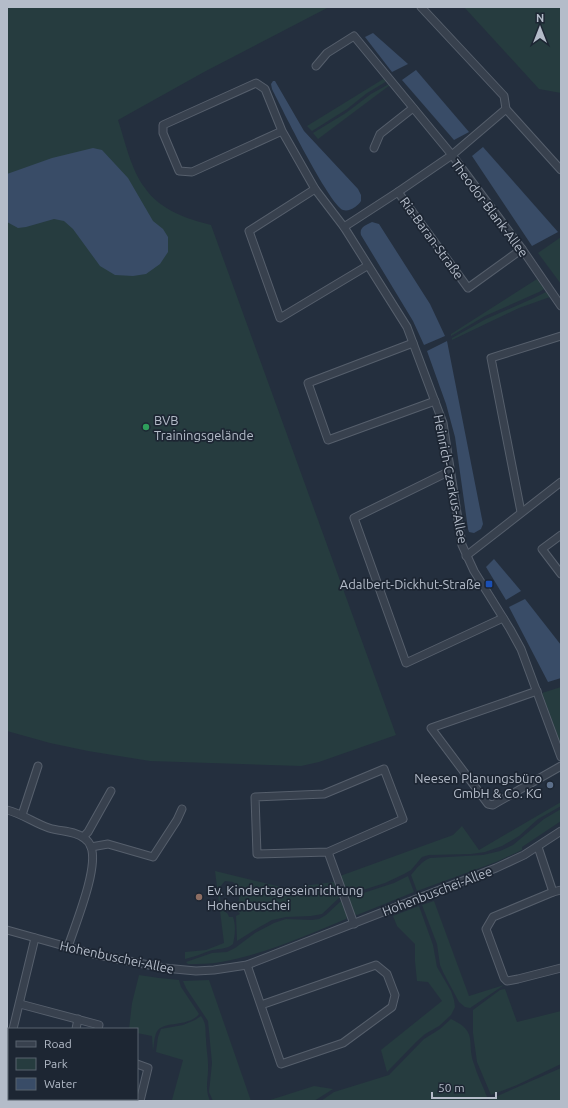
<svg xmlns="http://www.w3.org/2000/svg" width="568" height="1108" font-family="Ubuntu,sans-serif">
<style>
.green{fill:#263c3f}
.water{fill:#394c67}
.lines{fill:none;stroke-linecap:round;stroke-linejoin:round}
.street-casing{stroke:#565f6c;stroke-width:9}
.street{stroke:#38414e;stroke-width:7}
.leisure-dot{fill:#2e9e5b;stroke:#1d2633;stroke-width:1.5}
.transit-dot{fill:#1a4fb4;stroke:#1d2633;stroke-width:1.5}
.service-dot{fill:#5c6f8a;stroke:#1d2633;stroke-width:1.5}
.education-dot{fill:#8d6e63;stroke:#1d2633;stroke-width:1.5}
.labels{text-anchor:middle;stroke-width:3.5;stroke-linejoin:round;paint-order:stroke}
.street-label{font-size:13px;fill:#b4bcc9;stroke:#1d2633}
.poi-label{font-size:13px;fill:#b4bcc9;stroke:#1d2633;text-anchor:start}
</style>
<rect width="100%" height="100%" fill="#242f3e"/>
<g class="green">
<path d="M7,7H329L204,72L118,120C125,141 131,170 145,188C160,210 187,219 211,225L396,735L319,762L301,766L150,761L88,751L50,743L7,731Z"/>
<path d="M464,7H561V93L539,89Z"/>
<path d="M385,78L387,81L367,93L347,109L312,131L307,126Z"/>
<path d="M389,84L390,85L318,139L313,133L346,113L371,94Z"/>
<path d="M561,237V284L538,253Z"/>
<path d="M537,279L544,289L539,292L485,316L451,336V334Z"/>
<path d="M546,292L550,297L519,308L452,340V338L486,319L534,298Z"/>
<path d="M561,687V745L542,693Z"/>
<path d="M561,802V806L538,819L519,836L502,846L485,852L471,854L429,855L422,857L411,870L404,874L385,883L347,895L340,876L453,835L462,826L479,850Z"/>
<path d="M561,809V821L522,847V850L496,862L417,891L411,875C417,868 421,862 430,858L483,855L500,851L513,845L544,819Z"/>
<path d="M215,871L298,891L303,886L334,882L340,897L322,914L311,916L286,917L272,920L256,929L237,941L236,916L240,914L237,910C240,902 240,887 233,882L225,881L219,888C220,894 220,903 223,909C225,913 228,912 229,917H233C236,925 235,936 233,944C226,950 218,948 209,951C201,954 194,957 185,959V952L206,950L224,943Z"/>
<path d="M408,876L414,892L357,915L355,914L348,898L394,883Z"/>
<path d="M342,900L348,916L346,919C305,936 265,954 221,962C210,964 199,964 188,964L186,962L212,953L227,952L235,948L255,933L274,923L286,919L312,920L319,919L326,915Z"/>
<path d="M434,901L469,996L504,985L470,1008L465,1007L459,1002L443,972L440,965L437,944L422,905Z"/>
<path d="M419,906L433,945L437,967L451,991L454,1000L455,1007L451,1015L439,1026L425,1034L416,1042L387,1072L381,1050L442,1001L428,982L417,981L415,961V944L397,926L393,916Z"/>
<path d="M139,975L159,978L179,980L181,987L199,1014C189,1027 166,1021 158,1030C154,1035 154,1045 153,1051L152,1036L137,1033V1029H129L132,1003Z"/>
<path d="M209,980L251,1101H213L209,1092L212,1063L208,1021L186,988L183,981Z"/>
<path d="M505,989L517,1022L561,1011V1064L517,1085L491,1095L477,1062L473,1033V1010L500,990Z"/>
<path d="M201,1016C207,1024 205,1030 206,1039C206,1048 208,1056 208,1064C209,1078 204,1087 210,1101L172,1100L183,1060L156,1052L158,1037L161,1029L183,1025L195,1020Z"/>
<path d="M451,1019C479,1032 466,1042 474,1064C477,1075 483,1086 487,1097L477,1101H321L334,1092L389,1075L424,1039L440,1029Z"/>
<path d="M561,1068V1101H486Z"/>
<path d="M314,1086L333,1089L314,1101H267Z"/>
</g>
<g class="water">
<path d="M373,33L408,64L392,72L365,37Z"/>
<path d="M416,70L469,132L454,140L402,80Z"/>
<path d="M273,81H275L304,131L358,189L361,195V201C358,206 350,212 343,210C329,204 281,107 272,89L271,84Z"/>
<path d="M483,147L558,232L532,246L472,156Z"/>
<path d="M93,148L102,150L128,178L153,221L163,229L168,237V252L160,264L146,274L133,276L115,275L100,266L73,229L64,221L54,219L26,227L18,228L7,222V174L52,158Z"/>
<path d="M372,222L379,224L430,304L445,336L424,345L413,321L361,235C359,227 366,225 372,222Z"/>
<path d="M447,341L483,524L481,529L474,533L469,532L468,529L455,437L446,404L427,351Z"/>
<path d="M494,559L521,591L506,600L486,567Z"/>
<path d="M525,599L561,645V678L548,682L509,607Z"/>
</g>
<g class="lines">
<defs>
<g id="street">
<path d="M421,7L504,96L506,109L561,170"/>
<path d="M316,66L327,53L354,36L452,155L522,249L561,306"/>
<path d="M282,131L192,172L179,171L163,133V125L256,83L265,89L282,131L315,189L344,227L407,327L443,423L462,545L474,571L510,629L521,649L561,757"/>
<path d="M374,148L380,134L413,108"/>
<path d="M315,189L249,231L280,318L367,266"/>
<path d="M398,192L468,288L522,249"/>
<path d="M344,227L398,192L452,155L506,109"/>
<path d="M413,343L308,383L328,440L435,401"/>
<path d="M450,471L354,518L406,663L503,618"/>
<path d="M521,512L491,358L561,336"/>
<path d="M561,535L542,549L561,574"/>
<path d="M466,556L561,482"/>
<path d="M537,691L431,728L488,804L493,805L498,802L561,766"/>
<path d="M7,810C23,814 34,823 49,828C61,832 73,830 84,838C87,840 90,844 91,847C99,868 75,925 68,947"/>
<path d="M22,815L38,766"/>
<path d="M83,837L88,832L111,791"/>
<path d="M91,847L108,844L153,857L177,820L182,809"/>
<path d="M538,847L553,892L561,890"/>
<path d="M328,852L257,854L255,797L324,794L384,769L403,819L328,852L354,924"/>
<path d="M553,892L493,917L486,929L504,978L507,981L518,979L561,968"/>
<path d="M7,930L93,954L164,968L196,971L214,970L247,965L496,868L524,855L561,831"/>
<path d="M247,965L281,1064L343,1043L392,1007L395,995L387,974L376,965L261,1005"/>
<path d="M20,1004L99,1025L98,1029"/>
<path d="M13,1029L35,938"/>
<path d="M76,1029L78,1019"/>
<path d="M7,1053L9,1046"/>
<path d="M137,1064L148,1068L140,1101"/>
<path d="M7,1091L9,1092"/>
<path d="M36,1099L44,1101"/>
</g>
</defs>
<use href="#street" class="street-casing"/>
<use href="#street" class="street"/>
</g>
<circle class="leisure-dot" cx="146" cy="427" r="4"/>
<rect class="transit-dot" x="485" y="580" width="8" height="8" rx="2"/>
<circle class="service-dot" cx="550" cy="785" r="4"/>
<circle class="education-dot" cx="199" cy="897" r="4"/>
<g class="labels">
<g class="street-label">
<text transform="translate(490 208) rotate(53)" y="5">Theodor-Blank-Allee</text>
<text transform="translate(432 238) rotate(54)" y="5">Ria-Baran-Straße</text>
<text transform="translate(451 479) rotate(79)" y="5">Heinrich-Czerkus-Allee</text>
<text transform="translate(437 891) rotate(-21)" y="5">Hohenbuschei-Allee</text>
<text transform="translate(117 957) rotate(12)" y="5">Hohenbuschei-Allee</text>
</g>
<g class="poi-label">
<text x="154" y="425">BVB<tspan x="154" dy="15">Trainingsgelände</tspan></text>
<text x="481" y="589" text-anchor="end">Adalbert-Dickhut-Straße</text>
<text x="542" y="783" text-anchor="end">Neesen Planungsbüro<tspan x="542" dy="15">GmbH &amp; Co. KG</tspan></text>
<text x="207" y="895">Ev. Kindertageseinrichtung<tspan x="207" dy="15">Hohenbuschei</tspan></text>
</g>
</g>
<rect width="568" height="1108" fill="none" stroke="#b4bcc9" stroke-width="16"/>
<rect x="8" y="1028" width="130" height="72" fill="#1d2633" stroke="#59626f"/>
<rect x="16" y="1041" width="20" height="6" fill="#38414e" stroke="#59626f"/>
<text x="44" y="1048" font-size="12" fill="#b4bcc9">Road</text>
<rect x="16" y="1058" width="20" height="12" fill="#263c3f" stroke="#59626f"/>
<text x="44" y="1068" font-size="12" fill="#b4bcc9">Park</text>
<rect x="16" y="1078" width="20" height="12" fill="#394c67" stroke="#59626f"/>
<text x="44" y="1088" font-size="12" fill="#b4bcc9">Water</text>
<g transform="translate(540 28)" stroke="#1d2633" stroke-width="3" paint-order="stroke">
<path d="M0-3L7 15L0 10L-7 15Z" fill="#b4bcc9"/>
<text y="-6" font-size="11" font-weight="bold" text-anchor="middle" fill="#b4bcc9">N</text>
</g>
<path d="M432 1092v6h64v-6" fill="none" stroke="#b4bcc9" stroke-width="2"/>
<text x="438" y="1092" font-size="12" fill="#b4bcc9" stroke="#1d2633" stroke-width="3" paint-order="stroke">50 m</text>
</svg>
